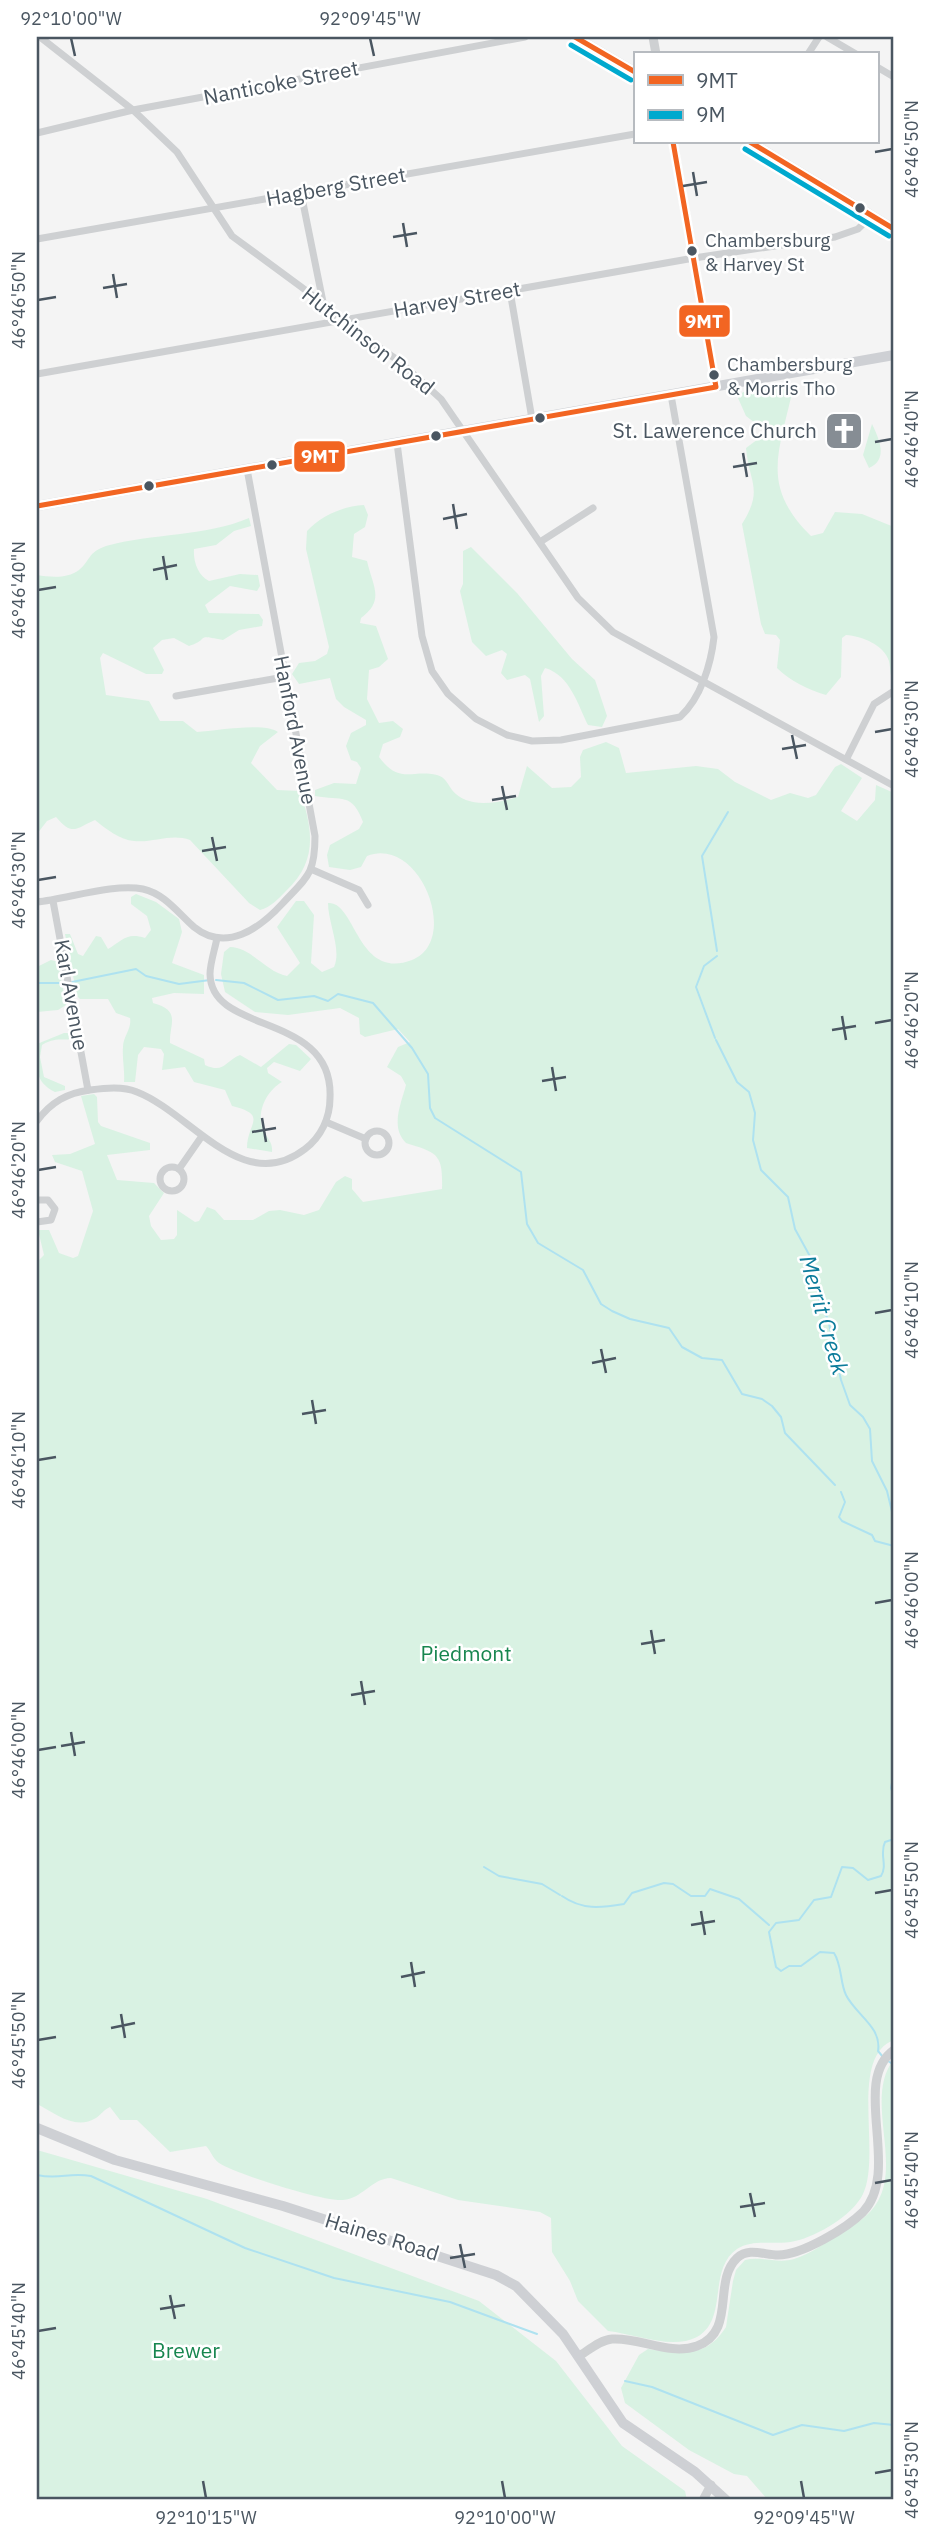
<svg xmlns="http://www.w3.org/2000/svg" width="931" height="2537" font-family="'IBM Plex Sans',sans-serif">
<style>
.green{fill:#d9f2e3}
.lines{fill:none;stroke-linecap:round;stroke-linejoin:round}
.stream{stroke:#aee2f0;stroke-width:2}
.minor{stroke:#ced0d2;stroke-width:7}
.tertiary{stroke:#ced0d2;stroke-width:9}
.secondary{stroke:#ced0d4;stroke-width:10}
.bus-1-casing{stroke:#fff;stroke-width:10}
.bus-2-casing{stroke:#fff;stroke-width:10}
.bus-1{stroke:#f26522;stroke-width:5}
.bus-2{stroke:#00a9ce;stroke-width:5}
.ticks{fill:none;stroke:#4a5661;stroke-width:2.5}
.bus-dot{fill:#4a5661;stroke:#fff;stroke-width:2.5}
.labels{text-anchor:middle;stroke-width:5;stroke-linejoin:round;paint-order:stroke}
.bus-label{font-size:19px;fill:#4a5661;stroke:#fff;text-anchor:start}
.street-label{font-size:21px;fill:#4a5661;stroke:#fff}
.poi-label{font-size:21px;fill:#4a5661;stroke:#fff;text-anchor:end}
.park-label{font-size:21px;fill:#17864f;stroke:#fff}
.water-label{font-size:23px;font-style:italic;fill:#0c7c9b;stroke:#fff}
.line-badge{stroke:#fff;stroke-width:2.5}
.badge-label{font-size:19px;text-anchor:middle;font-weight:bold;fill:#fff}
.neatline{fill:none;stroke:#4a5661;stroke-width:2.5}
.ticks-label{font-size:18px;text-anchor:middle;fill:#4a5661}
</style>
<rect width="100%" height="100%" fill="#f4f4f4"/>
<g class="green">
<path d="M789,384L793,388C780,451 759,485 811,536L823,533L835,512L862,514L894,527V681C889,675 891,669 889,661C884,645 862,636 846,635L842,638L841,677L826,695C809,690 790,681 777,668L780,640L776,635L765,634L761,624L742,524C764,489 749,483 746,448L762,436L764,430L746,416L738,398L743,392L778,389Z"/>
<path d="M872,424C879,439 889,459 869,468L863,455Z"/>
<path d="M364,505L368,515L365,527L354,534L352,557L367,561C373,587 385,600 361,618L360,623L376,626L388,659L379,667L369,670L367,699L379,723L393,721L403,729L400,737L383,744L379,757C400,785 411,769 437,775C445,777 448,784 452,790C467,809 497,803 518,797L527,766L552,788L571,787L581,777L580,757L583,750L606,742L619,748L626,773L696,766L718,769L735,782L771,800L790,793L808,798L816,795L835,767L841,764L862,778L841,811L857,821L875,800L876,785L894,793V2040C848,2057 882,2154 863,2194C853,2215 818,2236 795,2241C776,2246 754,2238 737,2249C707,2270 729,2319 697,2337C672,2350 635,2334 608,2331L578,2301L570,2281L552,2252L551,2218L540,2212L458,2200L391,2178C372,2178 362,2199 343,2200C324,2202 236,2174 219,2163C213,2159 211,2151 206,2146L170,2152L137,2120H120L110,2107C103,2110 102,2114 96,2118C75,2131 55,2113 37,2104V1262L44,1255L38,1230H49L59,1253L73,1258L78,1256L93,1211L82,1171L55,1162L52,1155L70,1154L95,1144L81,1096L94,1094L97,1097L98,1122L101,1126L150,1143V1150L107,1155L117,1180L154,1183L164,1193L149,1216L151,1226L161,1240L174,1239L177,1235V1210L195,1222L199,1221L207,1207L215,1210L224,1220H253L269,1211L280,1210L304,1215L319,1210L336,1182L345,1176L352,1179V1189L363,1202L442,1189C443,1154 438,1153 406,1143C390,1127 401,1104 406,1085L401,1076L387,1067L398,1047L410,1042L398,1029L365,1037L360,1034L359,1018L340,1008L288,1015L255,1012L225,992L221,974L224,952L230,947C251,947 266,972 287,976L300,963L277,927L296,901H304L314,915L311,963L322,972L334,967C342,950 328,923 328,903C356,901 357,981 412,960C461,941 420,835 367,856L361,867L350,870L329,867L327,855L330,845L359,829L363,822C352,792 342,801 315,796V790L334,783L356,784L361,768L357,762L351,760L346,746L351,733L366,725V720L344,707L336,699L330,678L299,684L292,674L299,663L315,661L327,654L329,647L306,549L307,531C322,515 344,506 364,505Z"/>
<path d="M249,518L251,526L234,531L216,545L194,549C193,561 198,576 209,581L240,574L258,575L260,586L257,591L230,586L205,605L209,613L259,614L263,620L262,626L239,630L223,640C192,634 212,639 189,646L174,638L162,640L153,648L164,670L162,674H146L103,653L100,658L106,695L149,701L160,721H183L197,732C216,731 263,722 278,732L260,746L251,763L277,790L300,791C313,830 318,861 286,891C278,899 271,907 260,910L249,903L190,840C171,833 154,843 134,841C120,840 106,829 95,820C76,828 73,837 56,817L47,821L37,834V575C50,577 67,579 79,570C90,561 88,552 106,546C153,533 204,537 249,518Z"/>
<path d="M471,547L517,593L572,659L595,680L607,716L602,727L588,725C578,705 570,675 545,668L541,676L544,716L539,722L530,679L525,675L507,680L501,673L507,654L502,650L486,656L472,642L460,591L463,584V551Z"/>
<path d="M136,894L156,902L179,919L182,932L172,963L204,975V994L174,993L152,998L153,1003C182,1011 169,1024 170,1043L204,1059L205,1065C224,1074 225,1061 240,1055L261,1067L289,1044L296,1045L311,1059L300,1071L274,1062L267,1068L268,1073L282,1082C266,1091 255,1114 264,1132C268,1139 273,1143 272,1152L247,1148C247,1123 269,1115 232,1106L225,1090L194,1082L185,1067L162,1070L164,1054L161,1049L144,1047L138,1055L135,1082H124C125,1072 122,1058 123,1047C123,1036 132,1029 130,1018L116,1013L108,999H80L77,996L65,934H70L78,954L83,956L96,936L101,937L108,949C122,941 126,932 145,938L151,930L147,916L131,904V897Z"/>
<path d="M51,960L58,962L66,1005L58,1010L37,1012V967Z"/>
<path d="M64,1033H71L74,1038C62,1042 58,1036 42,1045L40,1057L44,1077L65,1086V1090L55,1092C33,1081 37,1066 37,1044Z"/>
<path d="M894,2059V2500H768L747,2476L734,2474L689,2450L625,2403L621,2388L639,2355L648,2349C680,2353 706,2359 726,2327L733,2281L736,2270L745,2260C762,2256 778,2264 794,2259C811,2254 826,2242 841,2233C854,2225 870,2216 878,2201C901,2160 864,2097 894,2059Z"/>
<path d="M37,2150L207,2199L479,2301L556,2361L622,2446L685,2491L687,2500H37Z"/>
</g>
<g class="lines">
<g class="stream">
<path d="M717,951L702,856L728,812"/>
<path d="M216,980L244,983L278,1000L314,996L328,1001L338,994L373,1003L412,1048L428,1074L430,1108L435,1118L521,1172L527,1224L538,1243L583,1270L601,1304L612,1311L630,1319L669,1328L682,1347L702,1358L722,1360L742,1394L762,1399L772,1406L781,1417L785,1433L835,1485"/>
<path d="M72,982L136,969L146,976L179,984L210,980"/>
<path d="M37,983H67"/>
<path d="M715,1038L696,987L704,966L717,956"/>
<path d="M716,1040L737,1082L749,1092L755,1113L753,1140L761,1170L788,1197L795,1229L812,1260L820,1305L828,1319L841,1380L850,1405L863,1417L870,1429L872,1461L887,1491L894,1520"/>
<path d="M841,1492L845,1502L839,1517L842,1521L872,1535L875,1541L894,1546"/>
<path d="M894,1773L891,1788L894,1797"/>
<path d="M484,1867L499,1876L542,1884L560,1895"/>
<path d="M562,1896C582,1910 600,1908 624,1904L632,1893L664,1883L673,1884L691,1896H705L710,1889L739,1899L769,1925"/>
<path d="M883,2057L878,2051C882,2027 856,2015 846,1995C840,1983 842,1965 834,1953L820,1952L801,1966H789L781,1971L776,1967L769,1932L776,1923L799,1920L814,1900L831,1897L842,1867L853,1868L868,1880L881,1876C888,1865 879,1854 885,1842L894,1839"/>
<path d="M888,2061L894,2065"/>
<path d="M37,2175C60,2180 68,2172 91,2176L245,2248L334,2278L450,2302L537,2334"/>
<path d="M625,2381L652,2387L773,2435L802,2425L844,2431L874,2423L894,2425"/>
</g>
<g class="minor">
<path d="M40,37L133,110L177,152L232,236L323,303L340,321L399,361L441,399L578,598L613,632L894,786"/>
<path d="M827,37L856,54"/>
<path d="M808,54L819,37"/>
<path d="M877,67L894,77"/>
<path d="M37,133L133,110L525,37"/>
<path d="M301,193L323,302"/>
<path d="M37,239L635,134"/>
<path d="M510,291L532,419"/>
<path d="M37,374L694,258L835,237L858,229L872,215"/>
<path d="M397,443L422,636L432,671L448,694L476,719L507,735L532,741L561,740L680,717C701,698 711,664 714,637L671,395"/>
<path d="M540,542L593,508"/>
<path d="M176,696L284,677"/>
<path d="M847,758L874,704L894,691"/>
<path d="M313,870L359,890L368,905"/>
<path d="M53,901L88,1090"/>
<path d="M37,902C67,899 114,883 143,889C165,894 178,913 194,927C226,953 260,928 282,904C307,877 315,875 315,836L247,469"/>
<path d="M37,1121C51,1102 67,1093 90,1090C105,1088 123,1086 137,1092C191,1113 243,1197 305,1149C321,1137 330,1118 330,1098C334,1011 211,1036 210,974C210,963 215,949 217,938"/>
<path d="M326,1122L366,1139"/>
<circle cx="377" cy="1143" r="12"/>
<circle cx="172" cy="1179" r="12"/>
<path d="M179,1169L202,1136"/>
<path d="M37,1200H48L55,1209L51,1220L37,1222"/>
</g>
<g class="tertiary">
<path d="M653,37L656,54"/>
<path d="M673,142L716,387"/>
<path d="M579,2356C589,2350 600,2340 612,2339C640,2337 669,2356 697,2346C737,2331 712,2282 737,2258C749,2247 764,2255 778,2255C802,2255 847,2228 863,2212C902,2171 850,2081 894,2050"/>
<path d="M703,2500L711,2485"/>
</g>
<g class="secondary">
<path d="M575,37L635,72"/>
<path d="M750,142L894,229"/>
<path d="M37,506L894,355"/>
<path d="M37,2128L115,2160L283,2206L496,2275L516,2286L563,2334L623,2423L695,2472L726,2500"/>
</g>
<defs>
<g id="bus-1">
<path d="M575,37L635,72"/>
<path d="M750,142L894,229"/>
<path d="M37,506L716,387L673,142"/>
</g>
<g id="bus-2">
<path d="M571,45L631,80"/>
<path d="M745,149L889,236"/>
</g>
</defs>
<use href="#bus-1" class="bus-1-casing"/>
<use href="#bus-2" class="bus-2-casing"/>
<use href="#bus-1" class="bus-1"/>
<use href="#bus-2" class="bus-2"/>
</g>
<path class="ticks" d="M71,38L75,56M370,38L374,56M875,152L892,149M693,172L697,196M683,186L707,182M403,223L407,247M393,237L417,233M113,274L117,298M103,288L127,284M38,300L56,297M875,442L892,439M743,453L747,477M733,467L757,463M453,504L457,529M443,519L467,514M163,556L167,580M153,570L177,565M38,590L56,587M875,732L892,729M792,735L797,759M782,749L806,745M502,786L507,810M492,800L516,796M212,837L217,861M202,851L226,847M38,880L56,877M842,1016L846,1040M875,1023L892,1020M832,1030L856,1026M552,1067L556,1091M542,1081L566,1077M262,1118L266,1142M252,1132L276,1128M38,1170L56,1167M875,1313L892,1310M601,1349L606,1373M592,1363L616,1358M312,1400L316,1424M302,1414L326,1410M38,1460L56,1457M875,1603L892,1600M651,1630L655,1654M641,1644L665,1640M361,1681L365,1705M351,1695L375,1691M71,1732L75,1756M61,1746L85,1742M38,1750L56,1747M875,1893L892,1890M701,1911L705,1935M691,1925L715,1921M411,1962L415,1987M401,1977L425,1972M121,2014L125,2038M111,2028L135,2023M38,2040L56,2037M875,2183L892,2180M750,2193L755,2217M740,2207L765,2203M460,2244L465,2268M450,2258L475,2254M170,2295L175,2319M160,2309L185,2305M38,2331L56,2328M875,2473L892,2470M203,2481L206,2498M502,2481L505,2498M801,2481L804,2498"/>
<defs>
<symbol id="church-square" viewBox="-11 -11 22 22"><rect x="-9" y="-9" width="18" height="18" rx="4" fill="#868d94" stroke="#fff"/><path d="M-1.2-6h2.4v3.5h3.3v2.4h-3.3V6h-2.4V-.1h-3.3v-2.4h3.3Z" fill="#fff"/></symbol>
</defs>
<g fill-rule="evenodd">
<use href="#church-square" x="822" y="409" width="44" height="44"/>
</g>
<g class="bus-dot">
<circle cx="860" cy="208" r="6"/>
<circle cx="692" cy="251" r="6"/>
<circle cx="714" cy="375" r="6"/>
<circle cx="540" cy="418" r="6"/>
<circle cx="436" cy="436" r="6"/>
<circle cx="272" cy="465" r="6"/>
<circle cx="149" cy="486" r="6"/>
</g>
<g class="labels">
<g class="bus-label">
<text x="705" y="247">Chambersburg<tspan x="705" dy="24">&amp; Harvey St</tspan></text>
<text x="727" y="371">Chambersburg<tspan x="727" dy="24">&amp; Morris Tho</tspan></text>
</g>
<g class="street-label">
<text transform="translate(281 83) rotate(-11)" y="7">Nanticoke Street</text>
<text transform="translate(336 187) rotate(-10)" y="7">Hagberg Street</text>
<text transform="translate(457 300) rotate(-10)" y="7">Harvey Street</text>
<text transform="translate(368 341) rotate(38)" y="7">Hutchinson Road</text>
<text transform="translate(295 730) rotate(79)" y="7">Hanford Avenue</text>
<text transform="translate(71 995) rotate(80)" y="7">Karl Avenue</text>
<text transform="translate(382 2237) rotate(17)" y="7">Haines Road</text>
</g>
<g class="poi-label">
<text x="817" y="438">St. Lawerence Church</text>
</g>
<g class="park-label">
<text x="466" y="1661">Piedmont</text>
<text x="186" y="2358">Brewer</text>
</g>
<g class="water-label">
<text transform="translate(824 1315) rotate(74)" y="8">Merrit Creek</text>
</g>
</g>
<g class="line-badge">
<rect x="678" y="304" width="53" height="34" rx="7" fill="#f26522"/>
<rect x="293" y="440" width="53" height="33" rx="7" fill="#f26522"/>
</g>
<g class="badge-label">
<text x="704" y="328">9MT</text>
<text x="320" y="463">9MT</text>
</g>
<rect width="931" height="2537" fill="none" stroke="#ffffff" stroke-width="77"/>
<rect x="634" y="52" width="245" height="91" fill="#ffffff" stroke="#b7bbc0" stroke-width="2"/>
<rect x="648" y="75" width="35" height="10" fill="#f26522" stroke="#b7bbc0" stroke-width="2"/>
<text x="696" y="88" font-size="21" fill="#4a5661">9MT</text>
<rect x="648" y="110" width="35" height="10" fill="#00a9ce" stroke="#b7bbc0" stroke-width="2"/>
<text x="696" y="122" font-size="21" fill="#4a5661">9M</text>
<rect x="38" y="38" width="854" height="2460" class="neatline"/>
<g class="ticks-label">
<text x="71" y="25">92°10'00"W</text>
<text x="370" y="25">92°09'45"W</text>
<text transform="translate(912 149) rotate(-90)" y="6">46°46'50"N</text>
<text transform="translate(19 300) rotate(-90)" y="6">46°46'50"N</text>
<text transform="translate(912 439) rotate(-90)" y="6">46°46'40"N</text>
<text transform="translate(19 590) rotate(-90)" y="6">46°46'40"N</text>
<text transform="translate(912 729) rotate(-90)" y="6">46°46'30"N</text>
<text transform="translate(19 880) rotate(-90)" y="6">46°46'30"N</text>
<text transform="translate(912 1020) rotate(-90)" y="6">46°46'20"N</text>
<text transform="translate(19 1170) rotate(-90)" y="6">46°46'20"N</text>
<text transform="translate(912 1310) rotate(-90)" y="6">46°46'10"N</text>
<text transform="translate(19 1460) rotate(-90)" y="6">46°46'10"N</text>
<text transform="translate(912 1600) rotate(-90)" y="6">46°46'00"N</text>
<text transform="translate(19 1750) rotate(-90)" y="6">46°46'00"N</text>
<text transform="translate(912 1890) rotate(-90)" y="6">46°45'50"N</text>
<text transform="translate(19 2040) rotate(-90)" y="6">46°45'50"N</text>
<text transform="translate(912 2180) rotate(-90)" y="6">46°45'40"N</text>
<text transform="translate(19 2331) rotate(-90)" y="6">46°45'40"N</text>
<text transform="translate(912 2470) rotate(-90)" y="6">46°45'30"N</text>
<text x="206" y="2524">92°10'15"W</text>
<text x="505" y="2524">92°10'00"W</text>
<text x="804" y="2524">92°09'45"W</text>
</g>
</svg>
